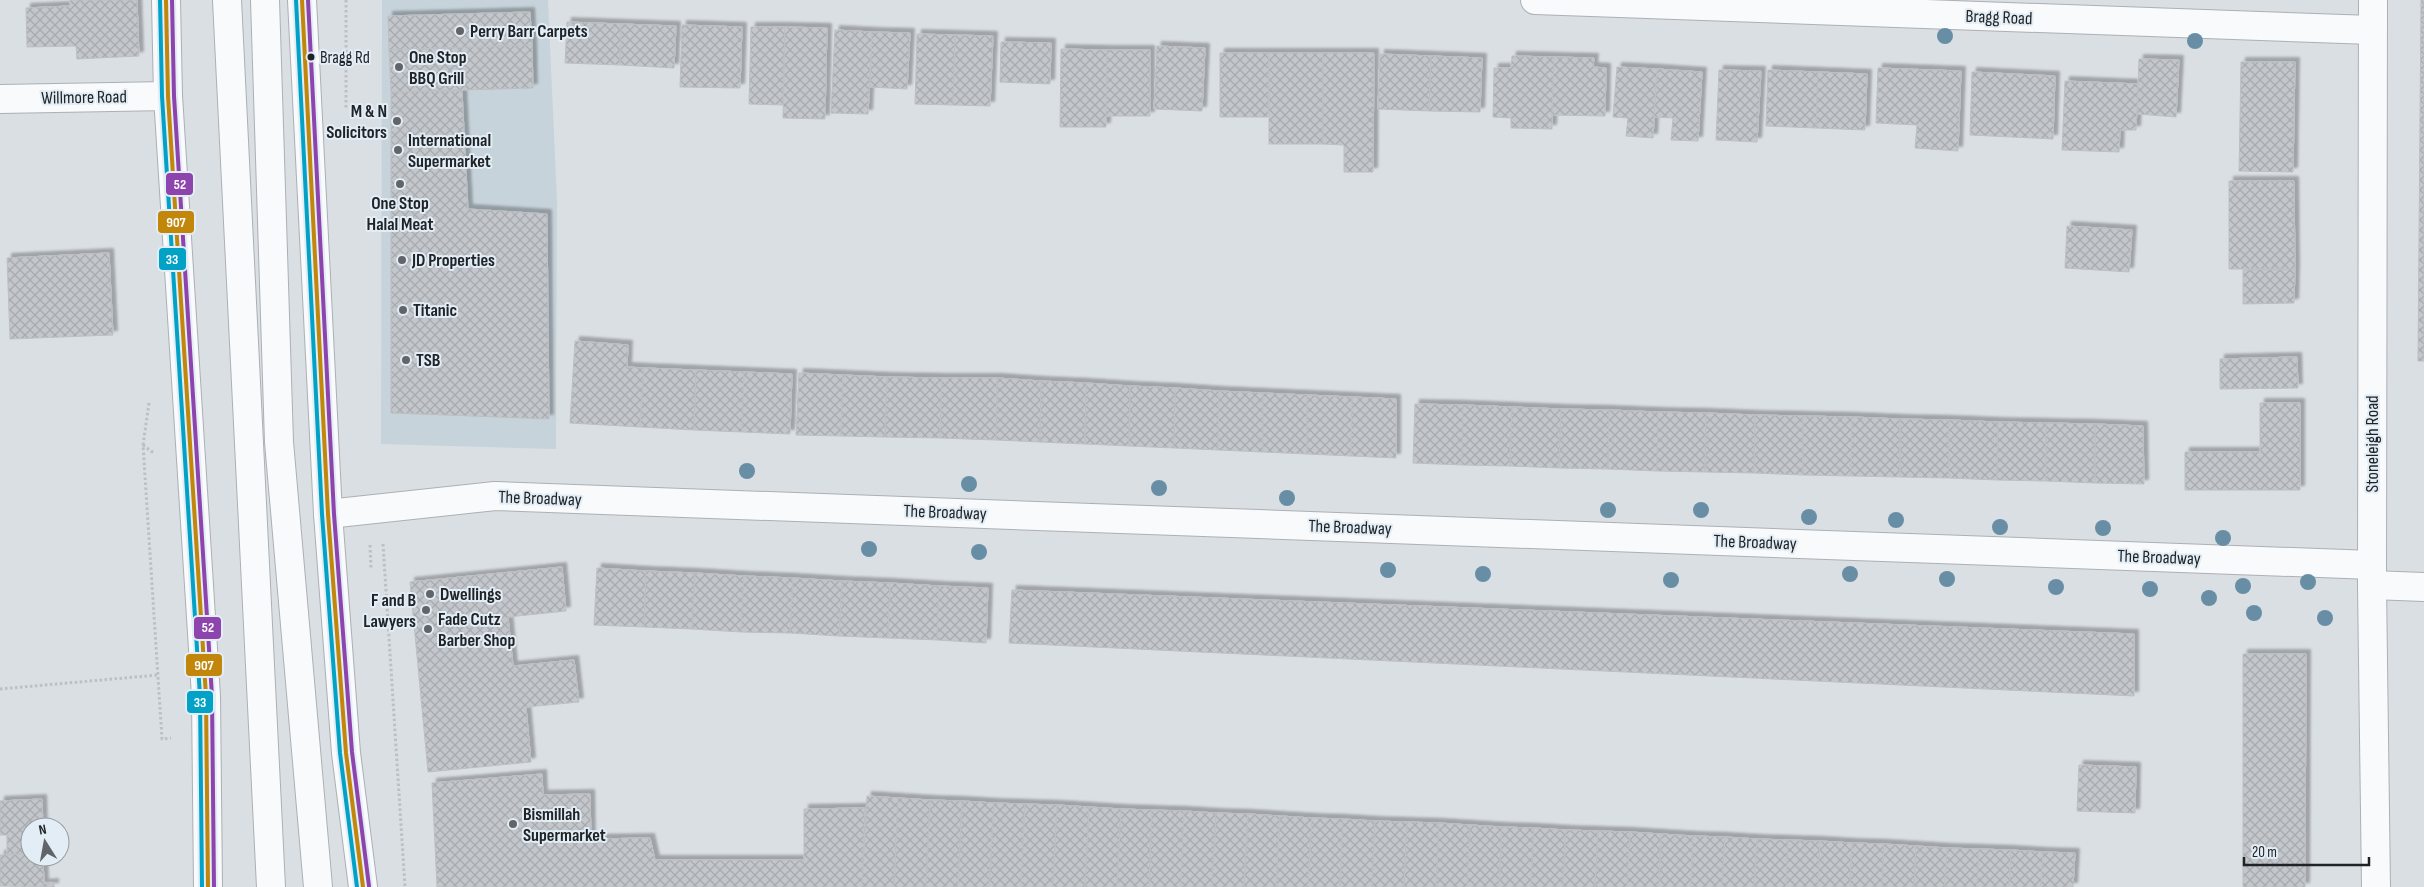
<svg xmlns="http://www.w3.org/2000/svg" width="2424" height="887" font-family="'Sofia Sans Condensed',sans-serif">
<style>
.built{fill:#c7d3db}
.building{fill:url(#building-cross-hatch);stroke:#bcc0c3;filter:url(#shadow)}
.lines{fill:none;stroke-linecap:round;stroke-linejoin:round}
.minor-casing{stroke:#acb0b4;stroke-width:30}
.highway-casing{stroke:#acb0b4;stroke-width:30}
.path{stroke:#bdbfc2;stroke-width:3;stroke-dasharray:2.5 2.5;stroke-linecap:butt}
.minor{stroke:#f9fafb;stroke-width:28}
.highway{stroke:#f9fafb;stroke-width:28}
.bus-1-casing{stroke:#e3edf6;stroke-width:8}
.bus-2-casing{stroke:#e3edf6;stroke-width:8}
.bus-3-casing{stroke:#e3edf6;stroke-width:8}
.bus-1{stroke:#c1860a;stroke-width:4}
.bus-2{stroke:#02a2c6;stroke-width:4}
.bus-3{stroke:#8e44ad;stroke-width:4}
.tree{fill:#688ea6}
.poi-dot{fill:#616569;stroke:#e3edf6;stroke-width:2}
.bus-dot{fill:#202427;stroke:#e3edf6;stroke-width:2}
.labels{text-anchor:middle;stroke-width:4;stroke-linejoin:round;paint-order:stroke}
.bus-label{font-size:17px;fill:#202427;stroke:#e3edf6;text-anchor:start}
.street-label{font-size:18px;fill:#202427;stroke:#e3edf6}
.poi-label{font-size:18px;font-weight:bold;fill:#202427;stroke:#e3edf6;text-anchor:start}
.line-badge{stroke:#e3edf6;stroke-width:2}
.badge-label{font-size:14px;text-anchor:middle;font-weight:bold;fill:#fff}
</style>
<defs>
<pattern id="building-cross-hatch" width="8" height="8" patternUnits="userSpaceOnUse" patternTransform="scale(1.25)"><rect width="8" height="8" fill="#c3c6ca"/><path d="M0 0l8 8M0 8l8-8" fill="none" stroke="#a7aaae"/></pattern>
<filter id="shadow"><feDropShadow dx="4.5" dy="-4.5" stdDeviation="1" flood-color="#0004"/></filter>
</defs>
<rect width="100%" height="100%" fill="#dadfe4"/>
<path class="built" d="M382,0H548L557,201L556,449L381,444Z"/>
<g class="building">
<path d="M70,0H137L139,56L77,59L76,46L27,47L26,8L70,6Z"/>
<path d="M2421,0H2424V361H2418Z"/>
<path d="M530,12L532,45L389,50L388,16Z"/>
<path d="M567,22L621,24L620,65L565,63Z"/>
<path d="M621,24L676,26L674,68L620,65Z"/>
<path d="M682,25L742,27L740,88L680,87Z"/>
<path d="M751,27H785L783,105L749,104Z"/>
<path d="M785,27L827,28L825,119L783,118Z"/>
<path d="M835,30L872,32L868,114L831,113Z"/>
<path d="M872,32L910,33L907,89L870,87Z"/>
<path d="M917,34L955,35L953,105L915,104Z"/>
<path d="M955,35L993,36L990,106L953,105Z"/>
<path d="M1001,42L1051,43L1050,84L1000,82Z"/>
<path d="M532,45L533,88L391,92L389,50Z"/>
<path d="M1157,46L1205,48L1202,111L1154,109Z"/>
<path d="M1061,49L1107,50L1106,127H1060Z"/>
<path d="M1107,50H1150V116H1106Z"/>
<path d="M1220,53H1269L1268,117H1220Z"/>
<rect x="1269" y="53" width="54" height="91"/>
<path d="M1323,53H1374L1373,172H1344V145L1323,144Z"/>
<path d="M1380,54L1431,56L1429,111L1378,109Z"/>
<path d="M1431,56L1482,58L1480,112L1429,111Z"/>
<path d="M1512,56L1554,57L1552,129L1511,128V118L1493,117L1494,68H1511Z"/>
<path d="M1554,57L1594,58L1593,67L1606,68L1605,116L1552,115Z"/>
<path d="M2139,59L2179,60L2176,117L2137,114Z"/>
<path d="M2241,62H2295L2293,172L2239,171Z"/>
<path d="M1617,67L1657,69L1653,138L1626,136L1628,118L1613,117Z"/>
<path d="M1878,68L1961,71L1958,151L1915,148L1917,125L1876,123Z"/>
<path d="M1657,69L1702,72L1698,141L1671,140L1673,118L1654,117Z"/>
<path d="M1719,70L1761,71L1757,142L1716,140Z"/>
<path d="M1768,70L1818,72L1816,128L1766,126Z"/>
<path d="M1818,72L1867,74L1865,130L1816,128Z"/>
<path d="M1972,72L2055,76L2053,139L1970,135Z"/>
<path d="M2065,81L2138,84L2136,130H2120L2119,152L2062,150Z"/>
<path d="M462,91L468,209L547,214L549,419L391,413V92Z"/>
<path d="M2229,181H2294L2295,269H2229Z"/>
<path d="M2067,226L2132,230L2129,272L2065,268Z"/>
<path d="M109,253L113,335L10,339L7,258Z"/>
<path d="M2295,269L2294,303L2243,304V270Z"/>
<path d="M575,341L628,345L627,367L644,368L640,427L570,423Z"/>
<path d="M2297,357L2298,388L2220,389V359Z"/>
<path d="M644,368L696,370L694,430L640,427Z"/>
<path d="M696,370L744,372L742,432L694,430Z"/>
<path d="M744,372L792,374L790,434L742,432Z"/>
<path d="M799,373L843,375L841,436L796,435Z"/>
<path d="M843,375L887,377L885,437L841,436Z"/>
<path d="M887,377L942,378L940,438L885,437Z"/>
<path d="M942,378H997L996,440L940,438Z"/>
<path d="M997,378L1041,381L1040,442L996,440Z"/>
<path d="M1041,381L1086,383L1085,444L1040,442Z"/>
<path d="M1086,383L1130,386L1129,446L1085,444Z"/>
<path d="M1130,386L1175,388L1174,448L1129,446Z"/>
<path d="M1175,388L1219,391L1218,450L1174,448Z"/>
<path d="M1219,391L1263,393V452L1218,450Z"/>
<path d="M1263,393L1307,395V454L1263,452Z"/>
<path d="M1307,395L1352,397L1351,456L1307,454Z"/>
<path d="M1352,397L1396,399V458L1351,456Z"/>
<path d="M2260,403H2300V490H2185V452H2260Z"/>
<path d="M1415,404L1463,405L1462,465L1413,463Z"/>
<path d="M1463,405L1512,407L1510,466L1462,465Z"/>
<path d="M1512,407L1561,409L1559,468L1510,466Z"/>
<path d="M1561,409L1609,410L1608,469L1559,468Z"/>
<path d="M1609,410L1658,412L1657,471L1608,469Z"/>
<path d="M1658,412L1706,413L1705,472L1657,471Z"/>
<path d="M1706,413L1755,415L1754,473L1705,472Z"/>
<path d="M1755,415L1803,416V475L1754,473Z"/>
<path d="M1803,416L1852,417L1851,476L1803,475Z"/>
<path d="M1852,417L1900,419V477L1851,476Z"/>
<path d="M1900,419L1949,420V478L1900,477Z"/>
<path d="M1949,420L1998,422L1997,480L1949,478Z"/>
<path d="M1998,422L2046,423V481L1997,480Z"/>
<path d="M2046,423L2095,424V483L2046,481Z"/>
<path d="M2095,424L2143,426L2144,484L2095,483Z"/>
<path d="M562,567L566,611L508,617L513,666L574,660L579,702L526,707L531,762L428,772L410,582Z"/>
<path d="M597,568L646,571L644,627L594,625Z"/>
<path d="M646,571L695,573L692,629L644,627Z"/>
<path d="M695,573L744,576L741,632L692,629Z"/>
<path d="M744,576L793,578L790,633L741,632Z"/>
<path d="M793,578L842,581L839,636L790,633Z"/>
<path d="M842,581L890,583L888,638L839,636Z"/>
<path d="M890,583L939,586L937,640L888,638Z"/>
<path d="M939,586L988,588L986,643L937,640Z"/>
<path d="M1012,590L2134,634V696L1009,643Z"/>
<path d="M2243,654H2306L2305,887H2243Z"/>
<path d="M2079,765L2136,767L2135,813L2077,811Z"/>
<path d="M542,774L543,795L590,794L591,839L650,838L655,860H804V809L865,808L862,887H437L432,783Z"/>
<path d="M867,796L898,798L894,887H862Z"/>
<path d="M898,798L930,800L926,887H894Z"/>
<path d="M42,799L43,827H30V854H7V835H0V801Z"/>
<path d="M930,800L962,801L958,887H926Z"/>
<path d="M962,801L994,803L989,887H958Z"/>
<path d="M994,803L1025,804L1021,887H989Z"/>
<path d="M1025,804L1057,805L1053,887H1021Z"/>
<path d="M1057,805L1089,807L1085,887H1053Z"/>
<path d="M1089,807L1121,809L1117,887H1085Z"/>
<path d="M1121,809L1152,810L1149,887H1117Z"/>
<path d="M1152,810L1184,811L1181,887H1149Z"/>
<path d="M1184,811L1216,813L1212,887H1181Z"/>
<path d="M1216,813L1248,814L1244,887H1212Z"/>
<path d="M1248,814L1280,816L1276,887H1244Z"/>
<path d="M1280,816L1312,818L1308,887H1276Z"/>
<path d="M1312,818L1343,819L1340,887H1308Z"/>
<path d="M1343,819L1375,821L1372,887H1340Z"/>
<path d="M1375,821L1407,822L1404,887H1372Z"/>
<path d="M1407,822L1439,823L1436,887H1404Z"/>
<path d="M1439,823L1470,825L1467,887H1436Z"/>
<path d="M1470,825L1502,827L1499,887H1467Z"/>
<path d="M1502,827L1534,828L1531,887H1499Z"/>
<path d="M1534,828L1566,830L1563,887H1531Z"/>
<path d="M1566,830L1598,831L1595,887H1563Z"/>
<path d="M1598,831L1630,832L1627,887H1595Z"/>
<path d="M1630,832L1661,834L1659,887H1627Z"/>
<path d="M1661,834L1693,836L1691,887H1659Z"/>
<path d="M1693,836L1725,837L1722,887H1691Z"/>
<path d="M1725,837L1757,839L1754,887H1722Z"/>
<path d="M1757,839L1788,840L1786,887H1754Z"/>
<path d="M1788,840L1820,841L1818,887H1786Z"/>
<path d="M1820,841L1852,843L1850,887H1818Z"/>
<path d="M1852,843L1884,844L1882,887H1850Z"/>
<path d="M1884,844L1916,846L1914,887H1882Z"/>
<path d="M1916,846L1947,848L1945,887H1914Z"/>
<path d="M1947,848L1979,849L1977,887H1945Z"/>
<path d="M1979,849L2011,850L2009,887H1977Z"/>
<path d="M2011,850L2043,852L2041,887H2009Z"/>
<path d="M2043,852L2075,853L2073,887H2041Z"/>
<path d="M30,854V857H43L44,884L54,883V887L0,886V855Z"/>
</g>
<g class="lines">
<defs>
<g id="minor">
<path d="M1535,0L2372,30"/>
<path d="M2373,0L2372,585L2376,887"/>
<path d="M0,99L168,96"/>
<path d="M328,514L495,496L2372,565"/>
<path d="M2372,585L2424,587"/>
</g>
<g id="highway">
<path d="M166,0L168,96L206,696L208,887"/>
<path d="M227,0L271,887"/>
<path d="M265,0L279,442L318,887"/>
<path d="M302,0L328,514L346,753L363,887"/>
</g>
</defs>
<use href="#minor" class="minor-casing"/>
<use href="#highway" class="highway-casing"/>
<g class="path">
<path d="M346,0V108"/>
<path d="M149,403L143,445L162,739L171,738"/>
<path d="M143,445L155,454"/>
<path d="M383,544L405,887"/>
<path d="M370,545L371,568"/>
<path d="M0,689L158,675"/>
</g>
<use href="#minor" class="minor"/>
<use href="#highway" class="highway"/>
<defs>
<g id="bus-1">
<path d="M166,0L168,96L206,696L208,887"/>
<path d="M302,0L328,514L346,753L363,887"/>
</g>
<g id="bus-2">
<path d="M160,0L162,96L200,696L202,887"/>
<path d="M296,0L322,514L340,753L357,887"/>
</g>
<g id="bus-3">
<path d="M172,0L174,96L212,696L214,887"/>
<path d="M308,0L334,514L352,752L369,886"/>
</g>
</defs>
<use href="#bus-1" class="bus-1-casing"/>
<use href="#bus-2" class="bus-2-casing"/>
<use href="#bus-3" class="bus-3-casing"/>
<use href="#bus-1" class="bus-1"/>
<use href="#bus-2" class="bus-2"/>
<use href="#bus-3" class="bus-3"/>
</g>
<g class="tree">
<circle cx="1945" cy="36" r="8"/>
<circle cx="2195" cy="41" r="8"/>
<circle cx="747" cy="471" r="8"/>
<circle cx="969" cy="484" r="8"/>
<circle cx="1159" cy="488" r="8"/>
<circle cx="1287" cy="498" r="8"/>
<circle cx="1608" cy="510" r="8"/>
<circle cx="1701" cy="510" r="8"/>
<circle cx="1809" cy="517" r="8"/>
<circle cx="1896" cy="520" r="8"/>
<circle cx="2000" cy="527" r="8"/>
<circle cx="2103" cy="528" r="8"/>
<circle cx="2223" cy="538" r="8"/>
<circle cx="869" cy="549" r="8"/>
<circle cx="979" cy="552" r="8"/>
<circle cx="1388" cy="570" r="8"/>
<circle cx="1483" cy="574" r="8"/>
<circle cx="1850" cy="574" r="8"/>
<circle cx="1947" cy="579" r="8"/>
<circle cx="1671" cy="580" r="8"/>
<circle cx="2308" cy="582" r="8"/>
<circle cx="2243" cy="586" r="8"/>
<circle cx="2056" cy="587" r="8"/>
<circle cx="2150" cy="589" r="8"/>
<circle cx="2209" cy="598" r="8"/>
<circle cx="2254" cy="613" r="8"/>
<circle cx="2325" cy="618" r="8"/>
</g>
<g class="poi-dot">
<circle cx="460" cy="31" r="5"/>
<circle cx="399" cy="67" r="5"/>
<circle cx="397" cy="121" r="5"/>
<circle cx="398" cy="150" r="5"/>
<circle cx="400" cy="184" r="5"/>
<circle cx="402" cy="260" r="5"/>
<circle cx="403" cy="310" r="5"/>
<circle cx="406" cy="360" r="5"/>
<circle cx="430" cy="594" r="5"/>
<circle cx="426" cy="610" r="5"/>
<circle cx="428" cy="629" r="5"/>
<circle cx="513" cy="824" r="5"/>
</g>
<circle class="bus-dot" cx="311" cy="57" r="4.5"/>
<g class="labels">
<g class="bus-label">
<text x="320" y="63">Bragg Rd</text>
</g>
<g class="street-label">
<text transform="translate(1999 17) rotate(2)" y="6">Bragg Road</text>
<text transform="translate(84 97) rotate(-1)" y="6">Willmore Road</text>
<text transform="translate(2372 444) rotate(-90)" y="6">Stoneleigh Road</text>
<text transform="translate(540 498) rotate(2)" y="6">The Broadway</text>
<text transform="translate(945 512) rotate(2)" y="6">The Broadway</text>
<text transform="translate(1350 527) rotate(2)" y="6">The Broadway</text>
<text transform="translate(1755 542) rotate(2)" y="6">The Broadway</text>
<text transform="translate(2159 557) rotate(2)" y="6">The Broadway</text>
</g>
<g class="poi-label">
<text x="470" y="37">Perry Barr Carpets</text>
<text x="409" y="63">One Stop<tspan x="409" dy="21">BBQ Grill</tspan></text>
<text x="387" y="117" text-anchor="end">M &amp; N<tspan x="387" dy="21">Solicitors</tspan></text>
<text x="408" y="146">International<tspan x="408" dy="21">Supermarket</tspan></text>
<text x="400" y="209" text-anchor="middle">One Stop<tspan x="400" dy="21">Halal Meat</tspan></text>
<text x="412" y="266">JD Properties</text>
<text x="413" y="316">Titanic</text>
<text x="416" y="366">TSB</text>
<text x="440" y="600">Dwellings</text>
<text x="416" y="606" text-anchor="end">F and B<tspan x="416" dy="21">Lawyers</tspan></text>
<text x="438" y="625">Fade Cutz<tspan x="438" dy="21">Barber Shop</tspan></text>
<text x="523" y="820">Bismillah<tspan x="523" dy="21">Supermarket</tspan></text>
</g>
</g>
<g class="line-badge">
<rect x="165" y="172" width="29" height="24" rx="5" fill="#8e44ad"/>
<rect x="157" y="210" width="38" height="24" rx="5" fill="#c1860a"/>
<rect x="158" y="247" width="29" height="24" rx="5" fill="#02a2c6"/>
<rect x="193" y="616" width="29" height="24" rx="5" fill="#8e44ad"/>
<rect x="185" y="653" width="38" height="24" rx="5" fill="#c1860a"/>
<rect x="186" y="690" width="28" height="24" rx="5" fill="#02a2c6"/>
</g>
<g class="badge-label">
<text x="180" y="189">52</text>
<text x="176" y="227">907</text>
<text x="172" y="264">33</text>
<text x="208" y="632">52</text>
<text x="204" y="670">907</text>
<text x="200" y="707">33</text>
</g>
<g transform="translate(45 842) rotate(349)"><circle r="24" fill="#e3edf6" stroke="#959da3"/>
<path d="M0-4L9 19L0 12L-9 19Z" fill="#616569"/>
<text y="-8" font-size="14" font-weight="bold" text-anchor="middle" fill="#202427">N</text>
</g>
<path d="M2244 857v8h125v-8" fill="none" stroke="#202427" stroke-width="2.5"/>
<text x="2252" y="857" font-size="15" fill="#202427" stroke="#e3edf6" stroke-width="4" paint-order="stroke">20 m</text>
</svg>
